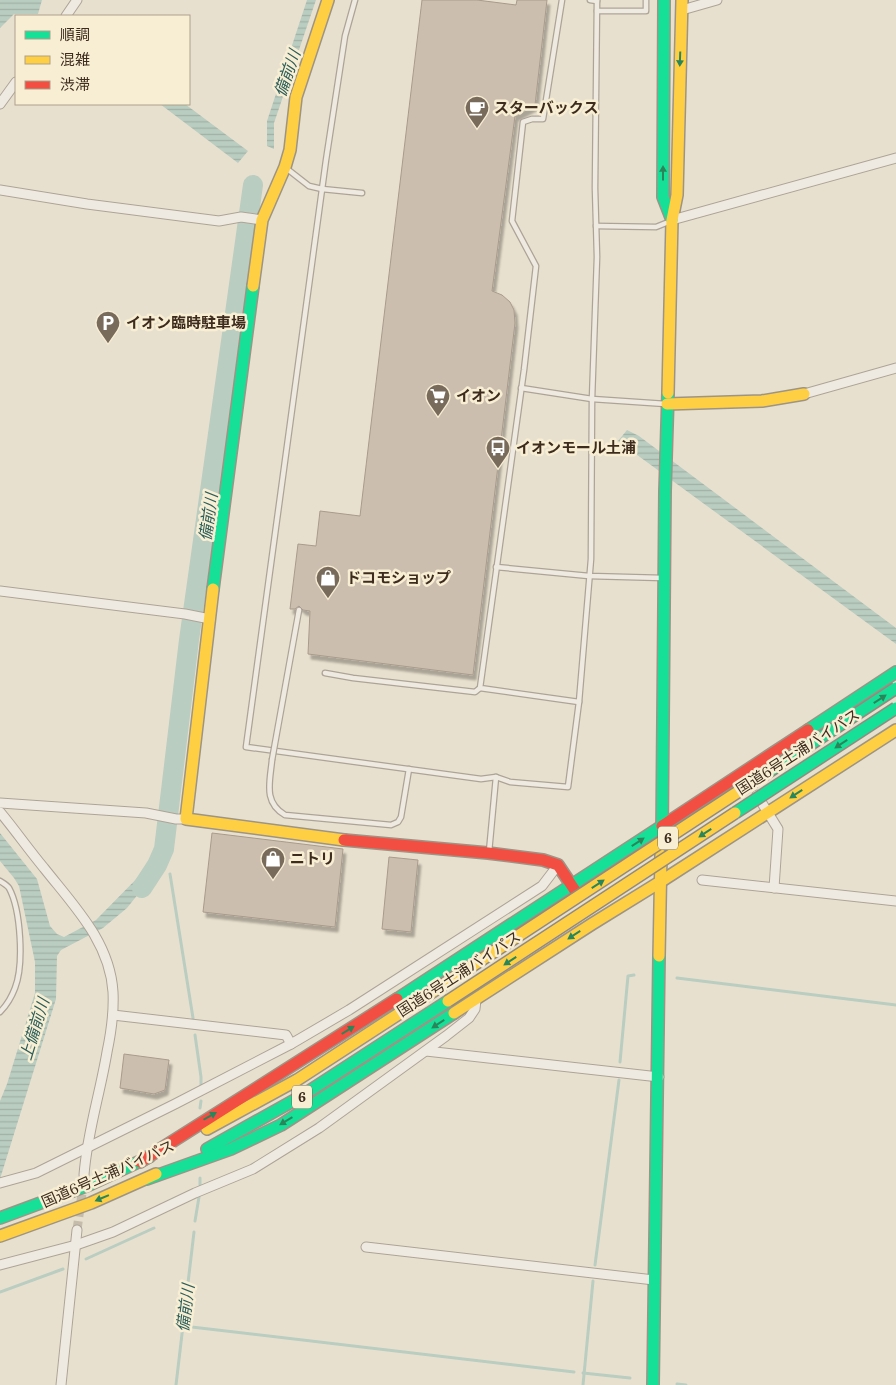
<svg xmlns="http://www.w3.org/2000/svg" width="896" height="1385" font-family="Lora,'Noto Sans JP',serif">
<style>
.water{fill:url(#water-rules)}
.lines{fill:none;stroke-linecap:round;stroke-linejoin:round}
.stream{stroke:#bacdc1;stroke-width:3}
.river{stroke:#bacdc1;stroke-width:20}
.building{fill:#ccbeae;stroke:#a99b8d;filter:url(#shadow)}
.street-tunnel{stroke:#c6bcab;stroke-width:9;stroke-dasharray:9 4.5;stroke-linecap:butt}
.lane-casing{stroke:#ada497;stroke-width:7}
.street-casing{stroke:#ada497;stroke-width:11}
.fast-casing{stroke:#9d9486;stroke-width:14}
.slow-casing{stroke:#9d9486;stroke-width:14}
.jam-casing{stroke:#9d9486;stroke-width:14}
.lane{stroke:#efeae1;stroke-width:4.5}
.street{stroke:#efeae1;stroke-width:9}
.fast{stroke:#16e098;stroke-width:11}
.slow{stroke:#ffcf43;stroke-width:11}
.jam{stroke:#f24e42;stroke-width:11}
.lane-bridge-casing{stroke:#ada497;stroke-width:7;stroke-linecap:butt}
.fast-bridge-casing{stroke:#938a7e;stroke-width:14;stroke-linecap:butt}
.slow-bridge-casing{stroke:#938a7e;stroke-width:14;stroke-linecap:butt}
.lane-bridge{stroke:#efeae1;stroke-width:4.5}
.fast-bridge{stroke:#16e098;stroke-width:11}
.slow-bridge{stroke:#ffcf43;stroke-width:11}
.oneway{fill:#2a865a}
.labels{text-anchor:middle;stroke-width:5;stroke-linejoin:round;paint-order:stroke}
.shield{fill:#f8eed4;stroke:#756654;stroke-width:1}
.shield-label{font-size:14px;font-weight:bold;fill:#3d2c1d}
.poi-label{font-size:15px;font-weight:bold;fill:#3d2c1d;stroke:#f8eed4;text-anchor:start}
.street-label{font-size:15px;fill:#3d2c1d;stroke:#f8eed4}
.water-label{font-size:16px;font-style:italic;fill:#2b5e5a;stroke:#f8eed4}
</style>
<defs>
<pattern id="water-rules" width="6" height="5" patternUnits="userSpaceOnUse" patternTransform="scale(1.25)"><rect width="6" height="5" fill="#bacdc1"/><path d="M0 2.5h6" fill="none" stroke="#a1b0a5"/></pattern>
<filter id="shadow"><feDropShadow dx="3" dy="5" stdDeviation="1" flood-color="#0004"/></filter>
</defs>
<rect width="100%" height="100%" fill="#e8e0ce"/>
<g class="water">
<path d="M0,0H42L38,14H14L0,28Z"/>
<path d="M307,0H316L274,123V149L267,146V121Z"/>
<path d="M160,104H185L248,151L238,163Z"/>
<path d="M627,430L639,436L896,628V644L618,441Z"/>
<path d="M0,833L37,879L50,926L57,934L64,937L96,920L152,863L159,868L127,908L103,928L61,950L57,956L56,999L0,1179V1101L7,1084L35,993V962L19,886L14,878L0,861Z"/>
</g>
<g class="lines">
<g class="stream">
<path d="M170,874L193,1018"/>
<path d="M677,978L896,1005"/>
<path d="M195,1035L201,1077V1088"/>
<path d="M620,1062L628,976L634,975"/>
<path d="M200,1108L201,1101"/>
<path d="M200,1185V1178"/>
<path d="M195,1221L199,1197"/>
<path d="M86,1259L154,1228"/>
<path d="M595,1265L619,1080"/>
<path d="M0,1292L63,1269"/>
<path d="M183,1326L574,1372"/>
<path d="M583,1373L630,1378"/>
<path d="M677,1384L686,1385"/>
<path d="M176,1385L194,1232"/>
<path d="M583,1385L593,1281"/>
</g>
<path class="river" d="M142,888L157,865L164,849L189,640L253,185"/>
</g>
<g class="building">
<path d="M422,0H477L516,5L517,0H547L535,105L515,116L492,291L502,295L510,302L514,310L515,323L473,675L308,654L310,611L303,610L299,606L295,609H290L298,544L316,546L320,511L360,516Z"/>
<path d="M212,833L343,849L335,927L203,912Z"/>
<path d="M389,857L418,860L411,932L382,929Z"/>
<path d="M124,1054L169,1060L165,1090L154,1094L120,1088Z"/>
</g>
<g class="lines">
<path class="street-tunnel" d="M77,1230L83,1186"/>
<defs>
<g id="lane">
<path d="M355,0L345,36L326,160L246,747L481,779L496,777L510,782L568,787L579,702L591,559L592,399L597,257L595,188L597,0"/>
<path d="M562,0L543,119H532L523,122L512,221L536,266L524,370L480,688L579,702"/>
<path d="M590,0L597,1"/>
<path d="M597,11H646V0"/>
<path d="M286,168L309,186L322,189L362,193"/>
<path d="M596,226L656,227L671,221"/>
<path d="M521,388L592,399L666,404"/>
<path d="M496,567L589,576L663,578"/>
<path d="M325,673L353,678L475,692L480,688"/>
<path d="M272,760C270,782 263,802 285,815L391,825L398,822L401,817L409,769"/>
<path d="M489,852L496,777"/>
<path d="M0,881C3,883 7,885 9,888C21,910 24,965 15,988C12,996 6,1006 0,1012"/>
</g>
<g id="street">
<path d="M682,10L717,0"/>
<path d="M66,16L77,0"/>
<path d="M0,104L16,82"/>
<path d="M0,190L87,204L219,221L241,217L262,220"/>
<path d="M672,220L896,158"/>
<path d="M804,394L896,368"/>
<path d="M0,591L185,614L210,619"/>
<path d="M757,795L778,829L774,888"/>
<path d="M0,803L146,813L176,819H186"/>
<path d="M0,812C15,830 29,850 44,868C74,906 110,942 113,992C114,1012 111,1033 107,1052C100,1094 87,1133 84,1175"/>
<path d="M702,880L896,901"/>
<path d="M113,1015L286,1035L291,1044"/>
<path d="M426,1051L659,1077"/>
<path d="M0,1183L36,1173L175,1104L291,1044L349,1010L542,886L558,865"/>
<path d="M366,1247L654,1280"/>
<path d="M0,1265L76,1245L113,1232L195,1193L253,1169L319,1128L446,1036L469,1018L475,1009L476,1000"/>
<path d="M61,1385L77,1230"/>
</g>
<g id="fast">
<path d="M664,0L663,197L672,220"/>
<path d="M213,589L253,286"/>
<path d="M808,730L896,672"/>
<path d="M662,835L665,491L668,393"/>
<path d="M397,999L662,826"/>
<path d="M207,1149L300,1097L448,1001"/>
<path d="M147,1179L231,1149L281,1125L454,1013"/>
<path d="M0,1218L89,1185L149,1157"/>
<path d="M653,1385L659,956"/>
</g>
<g id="slow">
<path d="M253,286L262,220L285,167L290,150L296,97L328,0"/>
<path d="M668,393L672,220L677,195L682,0"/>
<path d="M667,404L762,401L804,394"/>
<path d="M213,589L186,819L344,840"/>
<path d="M660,882L896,730"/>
<path d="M659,956L661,855"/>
<path d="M454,1013L592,924L660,882"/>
<path d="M207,1129L297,1080L440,987"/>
<path d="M0,1236L91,1203L156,1174"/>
</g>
<g id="jam">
<path d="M662,826L808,730"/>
<path d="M344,840L488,853L543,860L558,865L576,892"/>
<path d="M140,1162L397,999"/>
</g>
</defs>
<use href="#lane" class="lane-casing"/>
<use href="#street" class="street-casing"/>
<use href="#fast" class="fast-casing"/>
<use href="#slow" class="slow-casing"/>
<use href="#jam" class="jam-casing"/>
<use href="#lane" class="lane"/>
<use href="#street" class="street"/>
<use href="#fast" class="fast"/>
<use href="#slow" class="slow"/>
<use href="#jam" class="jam"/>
<defs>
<path id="lane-bridge" d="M272,760L299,610"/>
<g id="fast-bridge">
<path d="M750,784L896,688"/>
<path d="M735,813L896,708"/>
</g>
<g id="slow-bridge">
<path d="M440,987L750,784"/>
<path d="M448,1001L735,813"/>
</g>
</defs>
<use href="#lane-bridge" class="lane-bridge-casing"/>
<use href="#fast-bridge" class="fast-bridge-casing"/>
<use href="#slow-bridge" class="slow-bridge-casing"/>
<use href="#lane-bridge" class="lane-bridge"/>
<use href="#fast-bridge" class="fast-bridge"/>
<use href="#slow-bridge" class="slow-bridge"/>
</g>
<defs><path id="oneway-solid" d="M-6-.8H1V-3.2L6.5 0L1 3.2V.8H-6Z" transform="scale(1.25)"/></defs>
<g class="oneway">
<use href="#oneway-solid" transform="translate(680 59) rotate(92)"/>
<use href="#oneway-solid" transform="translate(663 173) rotate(-90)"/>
<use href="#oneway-solid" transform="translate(880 699) rotate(-33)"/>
<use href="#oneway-solid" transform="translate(841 744) rotate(147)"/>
<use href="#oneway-solid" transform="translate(796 794) rotate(147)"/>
<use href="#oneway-solid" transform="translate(705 833) rotate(147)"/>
<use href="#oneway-solid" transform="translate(638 842) rotate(-33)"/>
<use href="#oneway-solid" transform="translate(598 884) rotate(-33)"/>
<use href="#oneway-solid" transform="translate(574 935) rotate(147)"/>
<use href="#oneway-solid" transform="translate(510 961) rotate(147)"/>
<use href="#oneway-solid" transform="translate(438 1024) rotate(147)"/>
<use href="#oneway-solid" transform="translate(348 1030) rotate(-32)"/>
<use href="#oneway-solid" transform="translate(210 1116) rotate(-30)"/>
<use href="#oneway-solid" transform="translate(286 1121) rotate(149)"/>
<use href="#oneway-solid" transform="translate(102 1198) rotate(157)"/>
</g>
<defs>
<symbol id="cafe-pin" viewBox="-11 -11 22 30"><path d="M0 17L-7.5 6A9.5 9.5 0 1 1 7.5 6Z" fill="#796b5b" stroke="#f8eed4"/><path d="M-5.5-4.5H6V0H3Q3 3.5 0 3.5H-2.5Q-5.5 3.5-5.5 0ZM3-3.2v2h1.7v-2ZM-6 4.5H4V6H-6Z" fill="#fff"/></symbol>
<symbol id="parking-pin" viewBox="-11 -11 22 30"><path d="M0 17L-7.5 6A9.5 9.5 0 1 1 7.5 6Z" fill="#796b5b" stroke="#f8eed4"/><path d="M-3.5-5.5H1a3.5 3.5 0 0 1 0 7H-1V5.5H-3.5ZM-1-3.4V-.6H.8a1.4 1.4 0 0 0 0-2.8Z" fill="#fff"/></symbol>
<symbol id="supermarket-pin" viewBox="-11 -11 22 30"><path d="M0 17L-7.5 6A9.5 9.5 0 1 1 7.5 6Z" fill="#796b5b" stroke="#f8eed4"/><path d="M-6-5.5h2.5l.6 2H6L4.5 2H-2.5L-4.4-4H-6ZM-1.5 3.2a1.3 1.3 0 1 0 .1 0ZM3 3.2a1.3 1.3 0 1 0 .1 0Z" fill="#fff"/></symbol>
<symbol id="bus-pin" viewBox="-11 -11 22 30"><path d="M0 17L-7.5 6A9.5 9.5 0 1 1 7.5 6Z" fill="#796b5b" stroke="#f8eed4"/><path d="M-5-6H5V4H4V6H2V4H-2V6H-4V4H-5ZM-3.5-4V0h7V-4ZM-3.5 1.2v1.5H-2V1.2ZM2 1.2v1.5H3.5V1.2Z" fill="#fff"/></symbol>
<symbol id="shop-pin" viewBox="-11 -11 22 30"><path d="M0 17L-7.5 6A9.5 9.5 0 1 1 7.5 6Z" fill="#796b5b" stroke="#f8eed4"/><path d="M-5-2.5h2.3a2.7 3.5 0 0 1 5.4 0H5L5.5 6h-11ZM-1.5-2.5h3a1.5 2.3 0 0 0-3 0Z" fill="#fff"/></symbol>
</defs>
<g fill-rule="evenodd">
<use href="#cafe-pin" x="463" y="94" width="28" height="38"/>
<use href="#parking-pin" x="94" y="309" width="28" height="38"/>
<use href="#supermarket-pin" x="424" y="382" width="28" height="38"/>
<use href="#bus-pin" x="484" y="434" width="28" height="38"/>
<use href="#shop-pin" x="314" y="564" width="28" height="38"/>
<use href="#shop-pin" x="259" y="845" width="28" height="38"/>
</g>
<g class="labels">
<g class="shield">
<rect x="658" y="826.5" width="20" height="23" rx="4"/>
<rect x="292" y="1085.5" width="20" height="23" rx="4"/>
</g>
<g class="shield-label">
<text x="668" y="843">6</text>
<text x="302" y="1102">6</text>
</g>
<g class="poi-label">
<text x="494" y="113">スターバックス</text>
<text x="126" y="328">イオン臨時駐車場</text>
<text x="456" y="401">イオン</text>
<text x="516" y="453">イオンモール土浦</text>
<text x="346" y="583">ドコモショップ</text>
<text x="290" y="864">ニトリ</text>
</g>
<g class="street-label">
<text transform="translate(798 752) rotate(-33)" y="5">国道6号土浦バイパス</text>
<text transform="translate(459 974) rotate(-33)" y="5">国道6号土浦バイパス</text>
<text transform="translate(108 1174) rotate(-24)" y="5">国道6号土浦バイパス</text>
</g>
<g class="water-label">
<text transform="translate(287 73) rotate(-71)" y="6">備前川</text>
<text transform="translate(208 517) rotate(-82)" y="6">備前川</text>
<text transform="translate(34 1029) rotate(-73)" y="6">上備前川</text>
<text transform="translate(185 1308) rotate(-83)" y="6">備前川</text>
</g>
</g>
<rect x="15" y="15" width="175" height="90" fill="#f8eed4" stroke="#ada08b"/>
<rect x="25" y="31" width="25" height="8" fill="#16e098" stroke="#ada08b"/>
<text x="60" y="40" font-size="15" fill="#3d2c1d">順調</text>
<rect x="25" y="56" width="25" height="8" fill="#ffcf43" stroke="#ada08b"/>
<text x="60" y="65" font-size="15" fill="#3d2c1d">混雑</text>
<rect x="25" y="81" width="25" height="8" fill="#f24e42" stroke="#ada08b"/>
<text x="60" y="90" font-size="15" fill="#3d2c1d">渋滞</text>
</svg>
